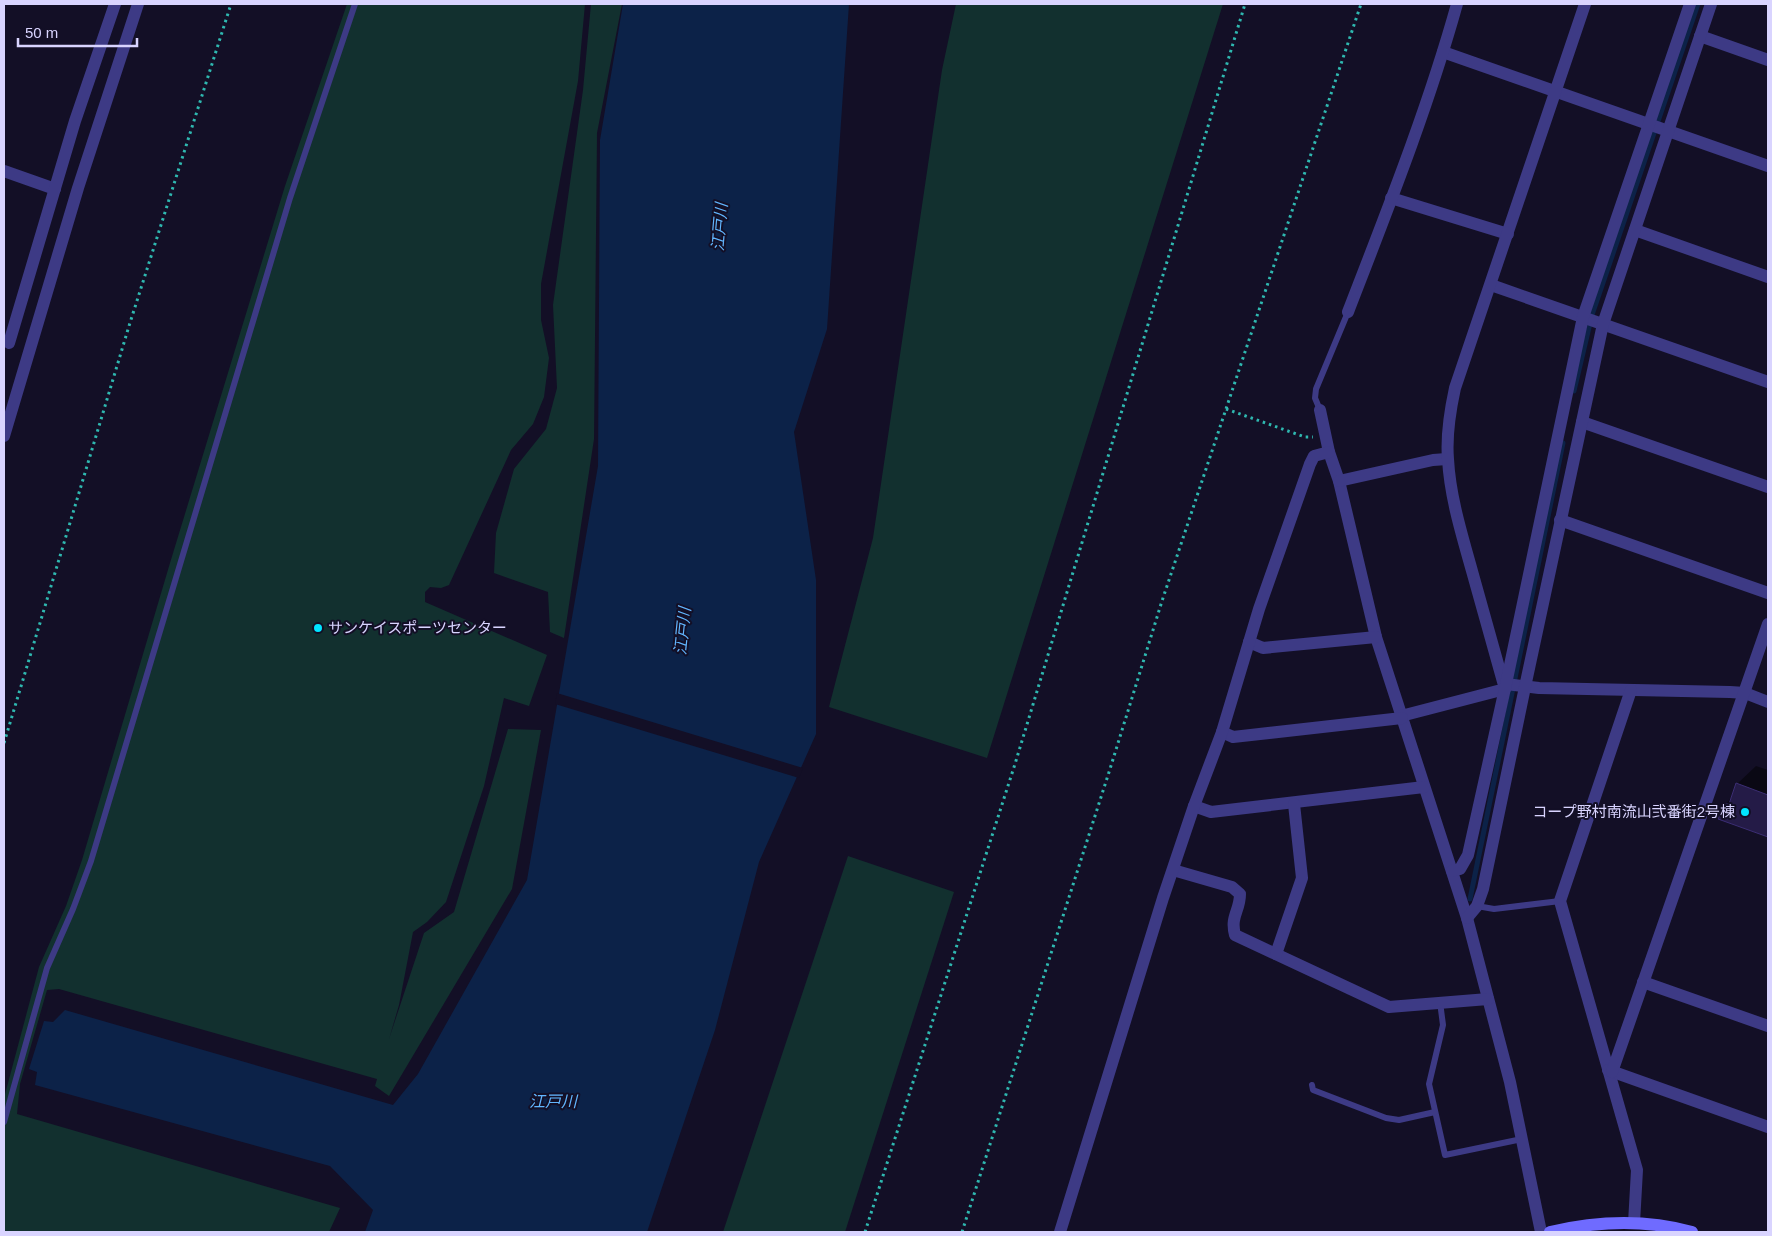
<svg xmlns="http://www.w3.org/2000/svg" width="1772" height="1236" font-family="Arial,'Noto Sans JP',sans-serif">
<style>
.green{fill:#12302f}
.water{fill:#0c2248}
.pier{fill:#130f26}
.shadow{fill:#0007}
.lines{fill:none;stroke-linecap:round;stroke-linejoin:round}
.stream{stroke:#0c2248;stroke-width:5}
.building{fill:#241b47;stroke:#3b2d73}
.path{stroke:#2fb8b0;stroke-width:3;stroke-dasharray:2.5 4;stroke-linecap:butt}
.lane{stroke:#3d3a85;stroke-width:6}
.street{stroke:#3d3a85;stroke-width:12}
.secondary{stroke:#6f6bff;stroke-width:12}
.poi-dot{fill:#00e5ff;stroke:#130f26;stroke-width:2}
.labels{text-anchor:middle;stroke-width:4;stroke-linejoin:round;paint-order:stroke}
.poi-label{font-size:15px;fill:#d9d4ff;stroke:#130f26;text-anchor:start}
.water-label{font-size:16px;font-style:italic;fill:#62b6ff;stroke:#130f26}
</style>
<rect width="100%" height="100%" fill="#130f26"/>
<g class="green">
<path d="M347,4H585L578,81L541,284V320L549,358L544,397L533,424L511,450L449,585L441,588L430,587L425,592V602L547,655L529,706L504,698L484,786L446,902L427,922L413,932L399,1005L389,1039L424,933L454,912L508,729L541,730L512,889L389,1096L375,1086L377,1079L59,989L47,990L20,1084L17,1114L340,1208L329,1232H4V1098L39,967L66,906L82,860L170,563L285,186Z"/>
<path d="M591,4H622L597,133L594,439L564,638L550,632L548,592L494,573L496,533L514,469L546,429L557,388L553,305L583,90Z"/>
<path d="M956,4H1223L987,758L829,707L873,538L942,70Z"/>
<path d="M848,856L954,892L845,1232H723Z"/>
</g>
<path class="water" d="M623,4H849L827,329L794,432L816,580V734L759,862L715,1030L647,1232H365L373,1210L330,1166L35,1085L37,1072L29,1069L44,1021L53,1022L65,1010L393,1105L418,1074L527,880L598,466L600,140Z"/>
<path class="pier" d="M557,693L803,768L799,778L555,704Z"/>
<path class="shadow" d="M1756,766L1768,770V835L1720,818L1725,805L1733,796L1737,784Z"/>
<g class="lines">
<g class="stream">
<path d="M1574,391L1592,315L1698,4"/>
<path d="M1470,899L1563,443"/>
</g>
</g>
<path class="building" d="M1736,783L1768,795V837L1718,819L1724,804H1729Z"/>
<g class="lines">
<g class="path">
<path d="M1226,409L1305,437H1313"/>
<path d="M4,743L129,326L231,4"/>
<path d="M865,1232L1015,764L1245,4"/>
<path d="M962,1232L1110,769L1162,601L1361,4"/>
</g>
<g class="lane">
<path d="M1320,410L1315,398L1316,389L1348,312"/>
<path d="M1477,906L1494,909L1560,901"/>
<path d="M1440,1002L1443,1025L1429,1084L1445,1155L1522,1139"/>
<path d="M1312,1085L1313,1090L1386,1118L1399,1120L1435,1112"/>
<path d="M4,1122L47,968L73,909L91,861L290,198L355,4"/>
</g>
<g class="street">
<path d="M1700,36L1768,60"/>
<path d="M1443,52L1768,166"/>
<path d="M4,171L55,189"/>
<path d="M1391,198L1508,234"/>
<path d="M1635,230L1768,277"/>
<path d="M1491,285L1768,382"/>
<path d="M1348,312C1387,211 1428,108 1457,4"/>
<path d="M9,343L75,121L115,4"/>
<path d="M1320,410L1329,452L1339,481L1376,637L1467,918L1510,1082L1541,1232"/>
<path d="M1582,422L1768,487"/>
<path d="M4,436L78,188L138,4"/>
<path d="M1339,481L1433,460L1447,459"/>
<path d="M1560,520L1768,593"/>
<path d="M1249,642L1263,648L1376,637"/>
<path d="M1506,684L1539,688L1730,692L1745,693L1768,702"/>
<path d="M1631,690L1560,901L1637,1170L1634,1223"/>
<path d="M1401,716L1505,689C1494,650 1483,611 1472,571C1462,535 1450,497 1448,459C1446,435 1450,411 1455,388L1585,4"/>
<path d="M1222,732L1233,737L1402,718"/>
<path d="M1194,806L1211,812L1424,787"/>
<path d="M1173,870L1232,887L1240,894C1240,911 1230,916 1235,935L1389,1007L1488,999"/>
<path d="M1452,871L1460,869L1468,855L1506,684L1583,317L1690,4"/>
<path d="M1467,918L1477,906L1483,889L1525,687L1603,324L1711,4"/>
<path d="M1276,954L1302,878L1294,804"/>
<path d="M1643,982L1768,1026"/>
<path d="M1608,1070L1768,1127"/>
<path d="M1612,1072L1768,624"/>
<path d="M1060,1232L1163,898L1194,806L1222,732L1259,609L1310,464L1314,456L1329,452"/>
</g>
<path class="secondary" d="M1550,1232C1597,1221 1645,1219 1692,1232"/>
</g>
<g class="poi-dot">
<circle cx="318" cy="628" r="5"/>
<circle cx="1745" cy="812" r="5"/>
</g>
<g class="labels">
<g class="poi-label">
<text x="328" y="633">サンケイスポーツセンター</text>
<text x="1735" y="817" text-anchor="end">コープ野村南流山弐番街2号棟</text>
</g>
<g class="water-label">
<text transform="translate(719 227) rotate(-85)" y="6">江戸川</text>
<text transform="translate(682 631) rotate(-84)" y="6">江戸川</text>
<text x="553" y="1107">江戸川</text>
</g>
</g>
<rect width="1772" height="1236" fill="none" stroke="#d9d4ff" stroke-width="10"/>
<path d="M18 38v8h119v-8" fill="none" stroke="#d9d4ff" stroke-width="2.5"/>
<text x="25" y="38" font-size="15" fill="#d9d4ff" stroke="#130f26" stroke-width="4" paint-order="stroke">50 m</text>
</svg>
